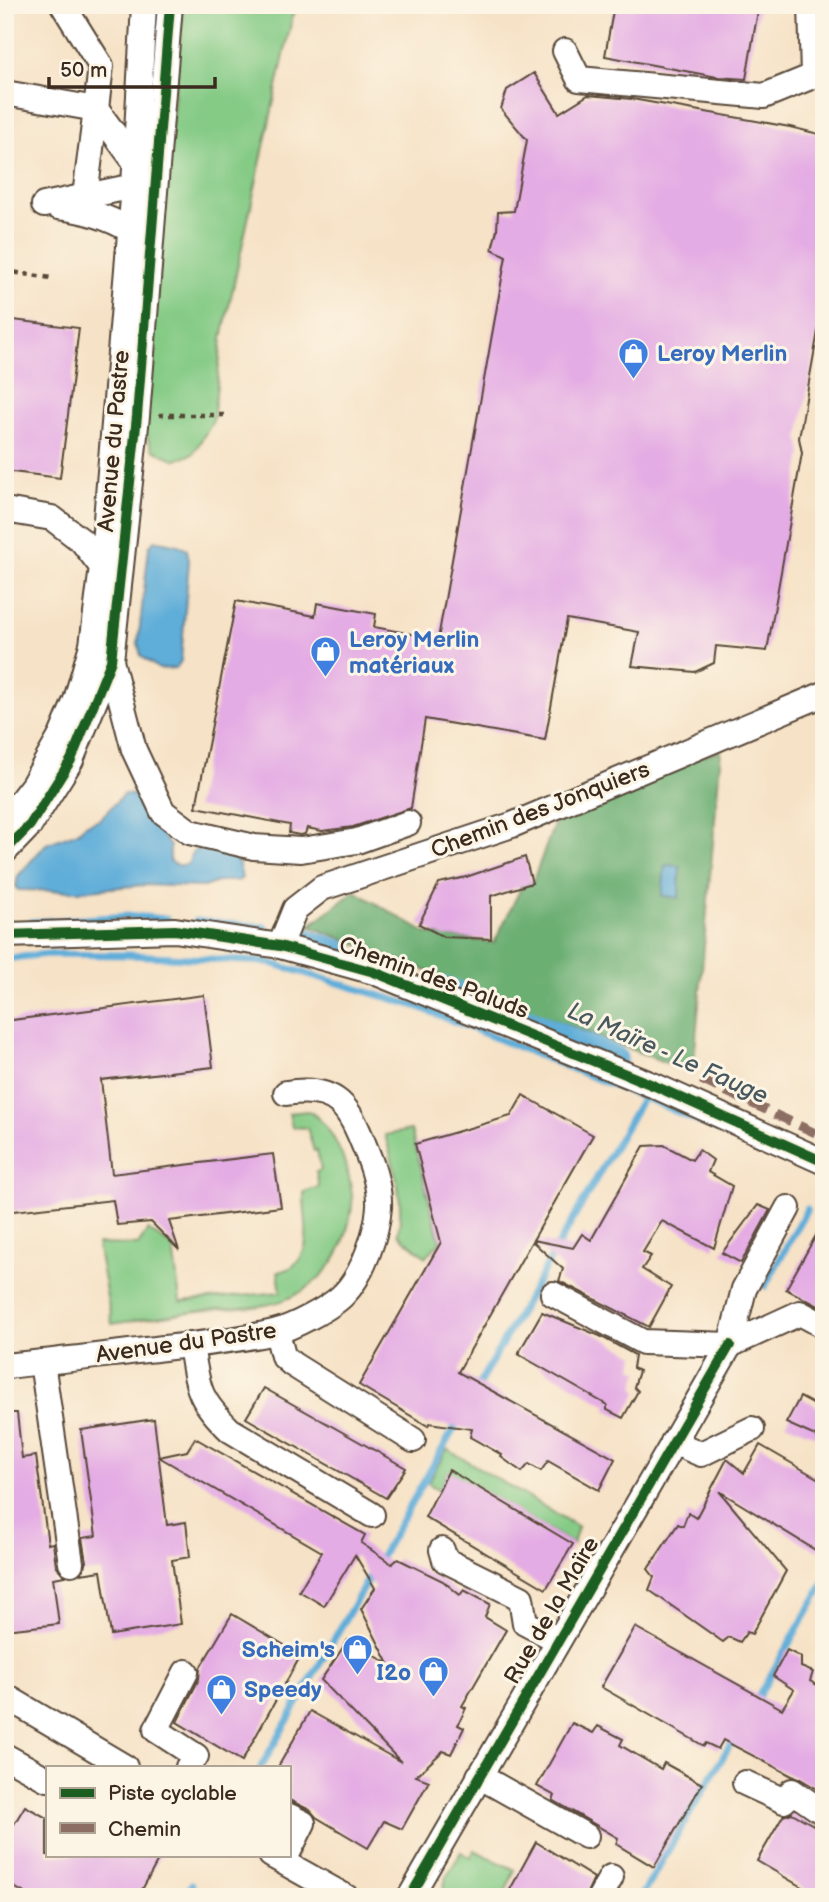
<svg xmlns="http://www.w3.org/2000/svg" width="829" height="1902" font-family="'Balsamiq Sans',sans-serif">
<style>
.green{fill:#85cb86;stroke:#607a52;stroke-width:2}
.forest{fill:#6caf73;stroke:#546c48;stroke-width:2}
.water{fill:#5fadd9;stroke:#4d6c7c;stroke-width:2}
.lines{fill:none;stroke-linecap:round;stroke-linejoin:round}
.stream{stroke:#5fadd9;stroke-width:7}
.canal{stroke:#5fadd9;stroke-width:23}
.building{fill:#e4ace4}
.minor-casing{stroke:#574637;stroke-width:28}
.path{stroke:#574637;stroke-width:4.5;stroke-dasharray:5 5;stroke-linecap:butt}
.minor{stroke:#fff;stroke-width:24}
.quiet{stroke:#8d6e63;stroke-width:9;stroke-dasharray:18 9;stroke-linecap:butt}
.cycleway-casing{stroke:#fcf5e5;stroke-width:15}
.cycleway{stroke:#1b5e20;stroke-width:10}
.labels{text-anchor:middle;stroke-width:6;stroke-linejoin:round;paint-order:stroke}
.shop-label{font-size:23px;font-weight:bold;fill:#366cbe;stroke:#fcf5e5;text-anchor:start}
.street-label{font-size:23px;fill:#3b2a1e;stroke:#fcf5e5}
.water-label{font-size:24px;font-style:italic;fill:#48585f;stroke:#fcf5e5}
</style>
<rect width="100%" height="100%" fill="#fcf5e5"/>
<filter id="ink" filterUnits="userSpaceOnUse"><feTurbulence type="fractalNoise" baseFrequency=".0143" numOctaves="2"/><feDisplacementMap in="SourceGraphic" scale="14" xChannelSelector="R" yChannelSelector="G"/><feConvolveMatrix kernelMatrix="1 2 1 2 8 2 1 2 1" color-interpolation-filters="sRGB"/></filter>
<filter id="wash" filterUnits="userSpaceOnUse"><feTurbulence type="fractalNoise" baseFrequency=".00686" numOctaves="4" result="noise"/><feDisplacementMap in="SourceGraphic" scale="28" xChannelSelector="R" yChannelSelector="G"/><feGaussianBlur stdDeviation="1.57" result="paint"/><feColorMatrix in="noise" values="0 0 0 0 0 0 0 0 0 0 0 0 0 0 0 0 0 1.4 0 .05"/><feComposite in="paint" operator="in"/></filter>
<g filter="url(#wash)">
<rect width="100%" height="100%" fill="#f6e2c6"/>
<g class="green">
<path d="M183,5H295L222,338L213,421L193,454L176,460L153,450L143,427Z"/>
<path d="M308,1111C332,1124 347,1162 351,1188C354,1203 351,1215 347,1230C338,1268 305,1298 266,1305C247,1309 226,1308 207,1310C175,1314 143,1319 112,1324L97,1244L138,1245L148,1230L173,1247L180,1302L281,1292L278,1272C282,1271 290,1269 293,1266C315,1250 303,1215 304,1192L319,1187L316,1172L321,1170L317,1150L314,1151L307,1128L292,1127L289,1113Z"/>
<path d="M411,1130L440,1242L426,1257L398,1234C405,1200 394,1167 385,1135Z"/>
<path d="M447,1449L578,1527L573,1544L449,1471L439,1490L428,1483Z"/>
<path d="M474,1850L515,1870L503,1897H441L446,1878L461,1852L471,1858Z"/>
</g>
<path class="forest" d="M721,750L693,1073L309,926L355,891L426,933L494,943L523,884L532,883L562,804Z"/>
<g class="water">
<path d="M154,540L178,545L187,550L189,560L181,661L176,668L159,669L141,656L138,643L149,547Z"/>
<path d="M124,794L144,796L150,820L170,846V861C176,866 182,867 189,863L191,854L197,849L227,853L238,861L242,878L238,881H220L204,887L144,885L78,891L18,890L16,886L18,876L46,844L78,832L85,825L100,819Z"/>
<path d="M665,865L680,866L679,898L662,896Z"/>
</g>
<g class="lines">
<g class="stream">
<path d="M196,921L265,927"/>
<path d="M32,922L130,916L167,919"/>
<path d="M5,959L47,954L129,955L267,962L419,1007L657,1103L824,1177"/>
<path d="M765,1286L807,1209"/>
<path d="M475,1391L643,1097"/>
<path d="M754,1704L824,1583"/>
<path d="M261,1767L459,1420"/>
<path d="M185,1897L192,1884"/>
<path d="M641,1897L734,1738"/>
</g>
<g class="canal">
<path d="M293,935L342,952"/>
<path d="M443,988L504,1010L616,1058"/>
</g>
</g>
<g id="blocks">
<g class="building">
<path d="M614,5H759L746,79L717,77L605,56Z"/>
<path d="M534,73L559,113L588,95L632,99L790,127L819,134L824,182L822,309L799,438L802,453L767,651L716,646L714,663L695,672L632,666L639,632L567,619L545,740L425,719L411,808L353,827L322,831L307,828L305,834L300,835L289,833L290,825L196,807L236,601L315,616L317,603L376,614L374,627L438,639L506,256L492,249L497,230L498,212L514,211L527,140L501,109L507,90Z"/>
<path d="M5,319L79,328L60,478L5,471Z"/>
<path d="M525,857L532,883L491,896V939L444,937L419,924L439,883L466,877Z"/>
<path d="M204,995L213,1067L101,1080L112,1174L273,1154L281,1207L169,1221L179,1250L151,1222L117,1225L113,1200L5,1212V1021Z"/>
<path d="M523,1095L593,1135L533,1240L573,1248L582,1234L591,1240L644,1146L664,1145L692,1160L699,1150L713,1160L708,1172L732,1186L714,1248L662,1221L643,1252L651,1256L642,1269L671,1287L649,1327L559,1281L563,1269L532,1241L458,1372L615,1459L599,1490L548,1461L541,1471L529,1464L522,1472L501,1457L502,1455L470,1437L472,1429L429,1423L428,1426L359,1385L441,1242L415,1144L511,1116Z"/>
<path d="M758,1205L770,1210L741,1263L722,1253Z"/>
<path d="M824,1221V1309L786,1289Z"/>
<path d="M542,1312L600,1336L635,1355L633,1368L639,1371L634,1387L638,1391L623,1418L607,1410V1405L518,1354Z"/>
<path d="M264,1388L406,1468L386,1498L246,1418Z"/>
<path d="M800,1397L824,1410V1440L786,1423Z"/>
<path d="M5,1413H17L22,1458L36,1456L48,1544L53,1543L56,1566L65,1576L53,1578L59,1624L5,1630Z"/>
<path d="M154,1419L167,1525L186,1522L190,1557L172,1560L181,1624L111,1635L101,1571L81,1574L86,1562L82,1538L96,1536L81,1430Z"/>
<path d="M195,1438L365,1535L361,1543L392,1564L398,1559L443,1581L460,1595L464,1590L490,1604L485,1617L506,1630L462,1706L466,1708L458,1725L464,1728L451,1754L443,1751L416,1776L429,1781L402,1829L384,1821L368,1848L316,1817L310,1810L289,1800V1767H278L310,1711L401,1762L321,1680L348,1640L389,1664L361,1609L375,1588L355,1555L324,1606L299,1591L322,1552L159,1457L187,1451Z"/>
<path d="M760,1445L824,1482V1538L817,1551L719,1491L786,1571L752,1634L747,1632L740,1642L729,1637L723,1642L649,1590L654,1577L648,1569L678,1524L683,1526L688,1513L696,1518L727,1459L744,1473Z"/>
<path d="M449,1470L573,1544L546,1589L425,1517Z"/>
<path d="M232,1614L301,1655L242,1761L177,1722L199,1679L200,1668Z"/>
<path d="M635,1627L782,1709L794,1690L773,1676L787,1650L801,1657V1667L813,1672L810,1681L824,1689V1793L800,1779L792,1776L723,1740L718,1749L706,1743L704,1746L601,1687Z"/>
<path d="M572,1723L593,1733L598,1726L623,1739L620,1745L661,1769L664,1763L702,1784L654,1867L616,1844L618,1838L553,1800L555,1796L537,1786Z"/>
<path d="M25,1806L47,1818V1855H161L138,1897H32L5,1882V1839Z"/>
<path d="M792,1813L824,1831V1897H819L757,1861L783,1816Z"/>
<path d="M536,1842L594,1878L585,1897H506Z"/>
</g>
</g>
</g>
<g filter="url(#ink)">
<use href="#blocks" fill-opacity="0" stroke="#574637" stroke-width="2"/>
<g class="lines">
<defs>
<g id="minor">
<path d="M565,51L579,79L764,96L813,76L811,5"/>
<path d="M5,93L96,109L101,66L63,5"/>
<path d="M96,109L135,162"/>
<path d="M85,196L96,109"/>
<path d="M44,205L134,186"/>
<path d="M58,207C85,210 107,216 130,230"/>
<path d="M5,510L52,518L82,541L102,567"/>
<path d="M111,661L134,750L163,812L190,832L254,847L301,850L357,841L408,823"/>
<path d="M5,821L33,785L61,736L76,700L92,645L102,567L134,186L144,5"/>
<path d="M5,851L30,825L71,760L111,661L137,416L170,5"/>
<path d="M5,935L175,930L280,946L374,972L655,1086L824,1162"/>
<path d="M280,946L295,909L322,888L512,825L824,694"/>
<path d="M553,1294L643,1342L730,1345L800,1313L824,1326"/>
<path d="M277,1332L283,1356L292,1364L413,1440"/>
<path d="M191,1345C198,1388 197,1398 230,1430L372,1515"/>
<path d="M42,1362L71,1563"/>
<path d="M5,1366C58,1361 111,1354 164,1348C200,1344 239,1340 274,1332C292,1328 332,1307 344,1294C363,1275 377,1233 379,1207C380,1188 373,1167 366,1150C349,1107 338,1085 286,1093"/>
<path d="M673,1442L701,1454L752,1429"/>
<path d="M442,1550L445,1560L521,1598L525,1623L558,1640"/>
<path d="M186,1672L156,1730L196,1756L188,1767"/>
<path d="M5,1696L125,1767"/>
<path d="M5,1756L47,1779"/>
<path d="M479,1776L586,1836"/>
<path d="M745,1783L784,1801L792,1791L824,1813"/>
<path d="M289,1816L303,1823L289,1851"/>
<path d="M271,1855L346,1897"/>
<path d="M410,1897L730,1345L744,1289L788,1208"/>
<path d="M600,1897L611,1877"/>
</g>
</defs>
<use href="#minor" class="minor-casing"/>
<g class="path">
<path d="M5,271L51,278"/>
<path d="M159,415H229"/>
</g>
<use href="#minor" class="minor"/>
<path class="quiet" d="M701,1080L824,1137"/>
<defs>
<g id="cycleway">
<path d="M5,851L30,825L71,760L111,661L137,416L170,5"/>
<path d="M5,935L175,930L280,946L374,972L655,1086L824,1162"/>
<path d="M410,1897L730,1345"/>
</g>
</defs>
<use href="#cycleway" class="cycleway-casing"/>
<use href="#cycleway" class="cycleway"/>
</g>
</g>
<defs>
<symbol id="shop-pin" viewBox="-11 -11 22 30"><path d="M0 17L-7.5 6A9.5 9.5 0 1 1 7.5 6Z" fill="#3f7fe0" stroke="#fcf5e5"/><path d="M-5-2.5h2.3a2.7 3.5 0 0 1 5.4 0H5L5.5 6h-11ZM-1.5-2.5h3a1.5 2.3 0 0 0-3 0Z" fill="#fff"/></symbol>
</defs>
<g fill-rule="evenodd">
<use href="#shop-pin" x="616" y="336" width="35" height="47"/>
<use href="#shop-pin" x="308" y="634" width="35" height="47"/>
<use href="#shop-pin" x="340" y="1632" width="35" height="47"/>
<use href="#shop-pin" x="416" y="1654" width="35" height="47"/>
<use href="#shop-pin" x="204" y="1672" width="35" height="47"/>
</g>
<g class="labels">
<g class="shop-label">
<text x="657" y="361">Leroy Merlin</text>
<text x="349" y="647">Leroy Merlin<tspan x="349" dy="26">matériaux</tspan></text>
<text x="335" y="1657" text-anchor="end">Scheim's</text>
<text x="411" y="1680" text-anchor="end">I2o</text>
<text x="244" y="1697">Speedy</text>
</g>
<g class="street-label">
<text transform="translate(113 441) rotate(-85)" y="8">Avenue du Pastre</text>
<text transform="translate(540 809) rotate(-21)" y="8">Chemin des Jonquiers</text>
<text transform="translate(434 977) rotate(20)" y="8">Chemin des Paluds</text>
<text transform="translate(186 1342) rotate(-8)" y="8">Avenue du Pastre</text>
<text transform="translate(551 1610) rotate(-60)" y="8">Rue de la Maïre</text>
</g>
<g class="water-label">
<text transform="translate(668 1053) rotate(24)" y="8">La Maïre - Le Fauge</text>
</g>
</g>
<rect width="829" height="1902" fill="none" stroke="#fcf5e5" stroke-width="28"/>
<rect x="46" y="1766" width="245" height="91" fill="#fcf5e5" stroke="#afa495" stroke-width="2"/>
<rect x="60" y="1788" width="35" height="10" fill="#1b5e20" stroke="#afa495" stroke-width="2"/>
<text x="108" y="1800" font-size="21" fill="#3b2a1e">Piste cyclable</text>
<rect x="60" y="1823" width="35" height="10" fill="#8d6e63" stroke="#afa495" stroke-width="2"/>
<text x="108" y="1836" font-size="21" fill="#3b2a1e">Chemin</text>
<path d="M49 77v10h166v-10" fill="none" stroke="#3b2a1e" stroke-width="3.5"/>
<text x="60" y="77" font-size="21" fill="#3b2a1e" stroke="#fcf5e5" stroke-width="5" paint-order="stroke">50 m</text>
</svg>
